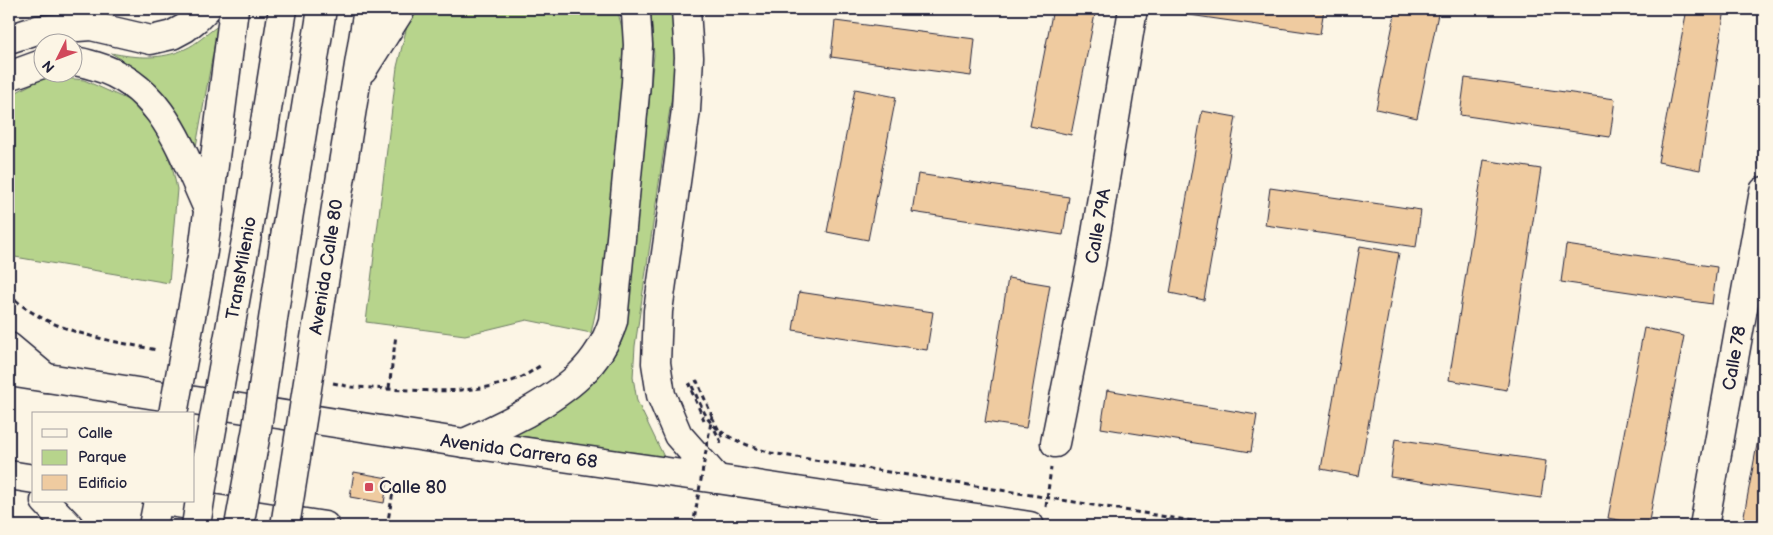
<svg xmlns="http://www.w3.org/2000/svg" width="1773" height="535" font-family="'Balsamiq Sans',sans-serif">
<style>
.green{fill:#b7d48c;stroke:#6c7b64}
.building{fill:#efcba0;stroke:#22223b}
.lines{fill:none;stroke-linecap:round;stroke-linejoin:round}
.minor-casing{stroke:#22223b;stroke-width:31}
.major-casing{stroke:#22223b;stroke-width:31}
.highway-casing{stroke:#22223b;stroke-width:31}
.path{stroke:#22223b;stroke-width:3;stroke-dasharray:5 4;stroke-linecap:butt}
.minor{stroke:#fcf5e5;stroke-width:28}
.major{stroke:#fcf5e5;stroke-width:28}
.highway{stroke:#fcf5e5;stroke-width:28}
.minor-bridge-casing{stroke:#22223b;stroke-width:31;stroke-linecap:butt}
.highway-bridge-casing{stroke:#22223b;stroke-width:31;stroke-linecap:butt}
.path-bridge{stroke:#22223b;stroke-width:3;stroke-dasharray:5 4;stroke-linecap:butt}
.minor-bridge{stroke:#fcf5e5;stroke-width:28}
.highway-bridge{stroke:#fcf5e5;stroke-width:28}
.poi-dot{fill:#d1495b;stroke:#fcf5e5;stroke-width:2}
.labels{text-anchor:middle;stroke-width:4.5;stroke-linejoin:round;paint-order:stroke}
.street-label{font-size:18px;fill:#22223b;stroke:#fcf5e5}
.poi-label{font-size:18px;fill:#22223b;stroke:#fcf5e5;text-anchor:start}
</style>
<rect width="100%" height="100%" fill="#fcf5e5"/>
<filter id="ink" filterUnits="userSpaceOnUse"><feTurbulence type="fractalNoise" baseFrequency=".02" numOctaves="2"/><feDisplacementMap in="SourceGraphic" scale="10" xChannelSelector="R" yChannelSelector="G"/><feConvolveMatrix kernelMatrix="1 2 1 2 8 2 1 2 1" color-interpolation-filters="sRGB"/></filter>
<g filter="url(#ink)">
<g class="green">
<path d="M416,9H617L624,35L617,170L602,282L591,333L527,320L465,335L366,322L397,67L407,26Z"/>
<path d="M650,9H674L676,14L674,81L635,346L633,377L637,401L665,459L508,434C555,416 607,382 625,333L654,55Z"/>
<path d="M218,26L195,152C190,140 186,127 179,116C164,88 138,69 111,53C136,58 162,60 185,49C197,44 207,33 218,26Z"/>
<path d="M47,76L84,80L128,100L158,132L172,166L177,189L169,283L9,256V96Z"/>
</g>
<g class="building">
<path d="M1053,9H1096L1071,135L1030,126Z"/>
<path d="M1170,9H1324L1320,34L1169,12Z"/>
<path d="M1396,9H1439L1417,118L1376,109Z"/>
<path d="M1687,9H1725L1700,170L1658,162Z"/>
<path d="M835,21L975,39L971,76L831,57Z"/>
<path d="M1465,78L1615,99L1610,137L1460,115Z"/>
<path d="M855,89L896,97L868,240L827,232Z"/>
<path d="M1202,111L1236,117L1204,300L1170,293Z"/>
<path d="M1484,160L1541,169L1507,390L1449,380Z"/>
<path d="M918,174L1069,197L1063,235L912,212Z"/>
<path d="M1270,188L1421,210L1416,247L1265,225Z"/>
<path d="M1566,245L1717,267L1712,304L1561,282Z"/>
<path d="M1360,246L1399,253L1359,476L1321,469Z"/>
<path d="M1008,278L1050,285L1026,428L985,422Z"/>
<path d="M799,292L933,312L927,350L793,330Z"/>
<path d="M1644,328L1684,336L1648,526L1608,518Z"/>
<path d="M1107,390L1257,415L1251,452L1101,428Z"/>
<path d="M1764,407V526H1742Z"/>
<path d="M1395,439L1546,461L1541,498L1390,477Z"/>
<path d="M354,472L388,478L384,503L350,497Z"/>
</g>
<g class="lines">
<defs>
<g id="minor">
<path d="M248,229L283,9"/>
<path d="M286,231L322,9"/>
<path d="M1055,443L1091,264L1133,9"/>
<path d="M45,501L69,526"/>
<path d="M1704,526L1764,191"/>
</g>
<g id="major">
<path d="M9,372L464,443L717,479L1030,526"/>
<path d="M9,475L34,479"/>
<path d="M163,501L325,526"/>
</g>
<g id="highway">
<path d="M686,9L689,57L686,110L658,311L656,363L661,395L678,435L717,479"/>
<path d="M9,39L37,30L91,26L151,40L172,35L185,28L196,19L206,9"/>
<path d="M72,61C80,61 87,64 95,66C164,86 182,153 209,211"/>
<path d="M363,69L401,9"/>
<path d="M9,76L42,64"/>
<path d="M331,238L368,9"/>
<path d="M203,251L234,9"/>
<path d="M9,347L46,378"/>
<path d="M464,443C485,434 505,424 526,413C566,390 599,367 613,321L636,83L638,45L636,13L634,9"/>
<path d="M153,526L158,501"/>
</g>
</defs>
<use href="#minor" class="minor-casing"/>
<use href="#major" class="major-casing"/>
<use href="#highway" class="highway-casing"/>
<g class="path">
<path d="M9,294C46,332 108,340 157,350"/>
<path d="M333,383L351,387C404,389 471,398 520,378C527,375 533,370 540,366"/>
<path d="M692,386C697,397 702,409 708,419C722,438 750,446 771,453L1223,526"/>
<path d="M389,388L396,335"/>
<path d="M704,420L689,385L697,381L712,416"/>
<path d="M715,430L721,442L724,440"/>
<path d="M1046,507L1051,468"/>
<path d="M9,525L16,526"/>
<path d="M387,526L393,492"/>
</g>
<use href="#minor" class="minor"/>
<use href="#major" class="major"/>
<use href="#highway" class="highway"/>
<defs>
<g id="minor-bridge">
<path d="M196,526L204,474L248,229"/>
<path d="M239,526L257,428L286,231"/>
</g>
<g id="highway-bridge">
<path d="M173,414L203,251"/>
<path d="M285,526L331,238"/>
</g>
</defs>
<use href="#minor-bridge" class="minor-bridge-casing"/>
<use href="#highway-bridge" class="highway-bridge-casing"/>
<g class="path-bridge">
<path d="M712,417L724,440"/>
<path d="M693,526L712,416"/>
</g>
<use href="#minor-bridge" class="minor-bridge"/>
<use href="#highway-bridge" class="highway-bridge"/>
</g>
</g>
<rect class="poi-dot" x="364" y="482" width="10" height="10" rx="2.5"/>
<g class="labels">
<g class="street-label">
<text transform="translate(1098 226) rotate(-80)" y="6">Calle 79A</text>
<text transform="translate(326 267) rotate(-81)" y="6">Avenida Calle 80</text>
<text transform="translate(241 268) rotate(-80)" y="6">TransMilenio</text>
<text transform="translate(1734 358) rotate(-80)" y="6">Calle 78</text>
<text transform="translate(519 451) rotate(8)" y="6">Avenida Carrera 68</text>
</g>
<g class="poi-label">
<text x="379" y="493">Calle 80</text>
</g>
</g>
<rect width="1773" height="535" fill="none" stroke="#fcf5e5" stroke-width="30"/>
<rect x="15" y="15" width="1743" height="505" fill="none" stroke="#22223b" stroke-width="2" filter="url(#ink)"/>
<rect x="32" y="412" width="162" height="90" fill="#fcf5e5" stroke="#a5a1a1"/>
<rect x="42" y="429" width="25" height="8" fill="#fcf5e5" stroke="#a5a1a1"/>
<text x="78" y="438" font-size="15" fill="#22223b">Calle</text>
<rect x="42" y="450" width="25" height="15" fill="#b7d48c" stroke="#a5a1a1"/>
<text x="78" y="462" font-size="15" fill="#22223b">Parque</text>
<rect x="42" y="475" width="25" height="15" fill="#efcba0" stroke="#a5a1a1"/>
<text x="78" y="488" font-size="15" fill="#22223b">Edificio</text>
<g transform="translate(58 58) rotate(228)"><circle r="24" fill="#fcf5e5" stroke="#a5a1a1"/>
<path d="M0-4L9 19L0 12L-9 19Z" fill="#d1495b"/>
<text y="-8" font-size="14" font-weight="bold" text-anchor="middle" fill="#22223b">N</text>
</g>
</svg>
